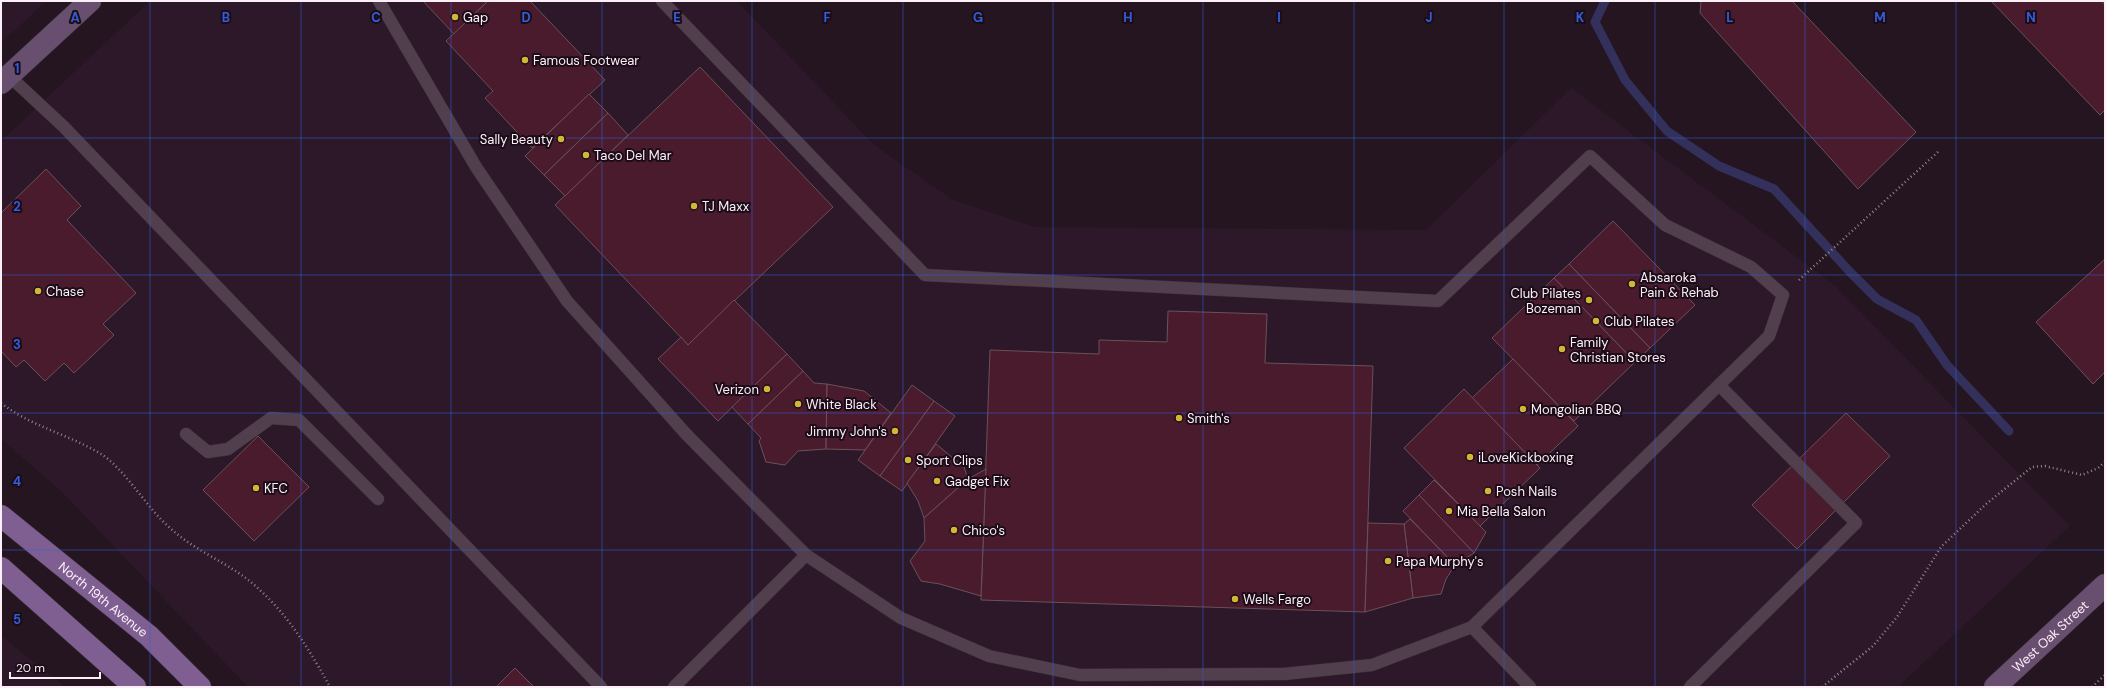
<svg xmlns="http://www.w3.org/2000/svg" width="2106" height="688" font-family="'DM Sans',sans-serif">
<style>
.built{fill:#2d182a}
.lines{fill:none;stroke-linecap:round;stroke-linejoin:round}
.stream{stroke:#33315c;stroke-width:9}
.building{fill:#4a1b2d;stroke:#6a5159}
.lane-casing{stroke:#3d313a;stroke-width:13}
.secondary-casing{stroke:#3d313a;stroke-width:23}
.primary-casing{stroke:#3d313a;stroke-width:23}
.path{stroke:#938690;stroke-width:2.5;stroke-dasharray:1 3;stroke-linecap:butt}
.lane{stroke:#513f4e;stroke-width:12}
.secondary{stroke:#684f6f;stroke-width:22}
.primary{stroke:#7f5f91;stroke-width:22}
.grid{fill:none;stroke:#335edb;stroke-width:1;stroke-opacity:0.55}
.poi-dot{fill:#d2b736;stroke:#1b0c18;stroke-width:1.5}
.labels{text-anchor:middle;stroke-width:4;stroke-linejoin:round;paint-order:stroke}
.poi-label{font-size:13px;fill:#fbeff8;stroke:#1b0c18;text-anchor:start}
.street-label{font-size:13px;fill:#fbeff8;stroke:#1b0c18}
.grid-label{font-size:13px;text-anchor:middle;font-weight:bold;fill:#335edb;stroke:#1b0c18;stroke-width:4;stroke-linejoin:round;paint-order:stroke}
</style>
<rect width="100%" height="100%" fill="#241521"/>
<g class="built">
<path d="M1,1H46L1,43Z"/>
<path d="M150,1H737L873,144L953,200L1035,227L1426,230L1571,88L1834,285L2070,526L1898,687H248L63,493L1,439V141Z"/>
<path d="M1,636L65,687H1Z"/>
</g>
<g class="lines">
<path class="stream" d="M1605,1L1595,22L1625,80L1667,131L1719,166L1774,189L1850,272L1877,299L1916,320L1947,365L2009,431"/>
</g>
<g class="building">
<path d="M423,1H488L454,34Z"/>
<path d="M488,1H530L605,80L532,148L485,98L493,91L446,41Z"/>
<path d="M1701,1H1792L1916,132L1858,189L1700,13Z"/>
<path d="M1991,1H2101L2105,5V110L2100,115Z"/>
<path d="M700,67L833,207L688,345L555,205Z"/>
<path d="M589,94L608,113L544,175L525,156Z"/>
<path d="M608,113L628,135L565,196L544,175Z"/>
<path d="M46,169L81,206L67,220L136,293L103,324L114,335L74,373L64,363L45,381L24,360L16,367L1,351V213Z"/>
<path d="M1613,221L1695,305L1650,348L1569,264Z"/>
<path d="M2105,259V372L2093,384L2036,322Z"/>
<path d="M1569,264L1650,348L1635,362L1554,278Z"/>
<path d="M1554,278L1635,362L1574,421L1492,338Z"/>
<path d="M734,300L787,354L718,421L658,359L681,337L688,345Z"/>
<path d="M1168,311L1267,314L1265,363L1373,366L1365,612L981,600L990,350L1099,354V340L1167,342Z"/>
<path d="M787,354L803,371L748,424L732,407Z"/>
<path d="M1513,359L1578,426L1537,465L1472,398Z"/>
<path d="M803,371L814,383L827,384L826,449L798,451L785,465L766,462L759,441L761,438L748,424Z"/>
<path d="M827,384L864,391L891,413L865,450L826,449Z"/>
<path d="M912,385L934,401L880,476L858,460Z"/>
<path d="M1464,389L1540,468L1480,526L1404,448Z"/>
<path d="M934,401L955,416L902,491L880,476Z"/>
<path d="M1846,413L1890,456L1797,549L1752,505Z"/>
<path d="M258,436L309,487L254,541L203,490Z"/>
<path d="M936,444L964,467L968,479L924,518L918,501L907,483Z"/>
<path d="M986,469L981,596L940,584L921,581L910,561L925,541L924,518L968,479Z"/>
<path d="M1434,480L1486,532L1474,553L1419,495Z"/>
<path d="M1419,495L1474,553L1455,565L1403,511Z"/>
<path d="M1410,519L1455,565L1446,579L1441,594L1413,598L1404,524Z"/>
<path d="M1368,523L1404,524L1413,598L1365,612Z"/>
<path d="M515,668L534,687H496Z"/>
</g>
<g class="lines">
<defs>
<g id="lane">
<path d="M379,1L476,167L567,301L687,435L806,555L901,618L989,656L1080,675L1284,674L1372,665L1472,627L1769,336L1783,295L1751,267L1665,225L1590,156L1438,301L925,275L662,1"/>
<path d="M5,72L64,127L601,687"/>
<path d="M186,434L208,452L228,449L271,418L299,420L378,499"/>
<path d="M1472,627L1530,687"/>
<path d="M674,687L806,555"/>
<path d="M1690,687L1856,523L1719,385"/>
</g>
<g id="secondary">
<path d="M1,83L90,1"/>
<path id="s1" d="M1995,687L2105,585"/>
</g>
<g id="primary">
<path id="s2" d="M1,516L149,636L200,687"/>
<path d="M1,568L135,687"/>
</g>
</defs>
<use href="#lane" class="lane-casing"/>
<use href="#secondary" class="secondary-casing"/>
<use href="#primary" class="primary-casing"/>
<g class="path">
<path d="M1799,280L1940,150"/>
<path d="M1,403C32,427 68,434 101,454C125,469 146,507 169,527C192,549 222,560 247,579C284,608 308,647 330,687"/>
<path d="M1822,687L1873,646L1897,617L1941,547L1986,504L2032,467L2045,466L2082,475L2098,468L2105,462"/>
<path d="M2092,687L2105,675"/>
</g>
<use href="#lane" class="lane"/>
<use href="#secondary" class="secondary"/>
<use href="#primary" class="primary"/>
</g>
<path class="grid" d="M150,1V687M301,1V687M451,1V687M602,1V687M752,1V687M903,1V687M1053,1V687M1203,1V687M1354,1V687M1504,1V687M1655,1V687M1805,1V687M1956,1V687M1,138H2105M1,275H2105M1,413H2105M1,550H2105"/>
<g class="poi-dot">
<circle cx="455" cy="17" r="4"/>
<circle cx="525" cy="60" r="4"/>
<circle cx="561" cy="139" r="4"/>
<circle cx="586" cy="155" r="4"/>
<circle cx="694" cy="206" r="4"/>
<circle cx="1632" cy="284" r="4"/>
<circle cx="38" cy="291" r="4"/>
<circle cx="1589" cy="300" r="4"/>
<circle cx="1596" cy="321" r="4"/>
<circle cx="1562" cy="349" r="4"/>
<circle cx="767" cy="389" r="4"/>
<circle cx="798" cy="404" r="4"/>
<circle cx="1523" cy="409" r="4"/>
<circle cx="1179" cy="418" r="4"/>
<circle cx="895" cy="431" r="4"/>
<circle cx="1470" cy="457" r="4"/>
<circle cx="908" cy="460" r="4"/>
<circle cx="937" cy="481" r="4"/>
<circle cx="256" cy="488" r="4"/>
<circle cx="1488" cy="491" r="4"/>
<circle cx="1449" cy="511" r="4"/>
<circle cx="954" cy="530" r="4"/>
<circle cx="1388" cy="561" r="4"/>
<circle cx="1235" cy="599" r="4"/>
</g>
<g class="labels">
<g class="poi-label">
<text x="463" y="22">Gap</text>
<text x="533" y="65">Famous Footwear</text>
<text x="553" y="144" text-anchor="end">Sally Beauty</text>
<text x="594" y="160">Taco Del Mar</text>
<text x="702" y="211">TJ Maxx</text>
<text x="1640" y="282">Absaroka<tspan x="1640" dy="15">Pain &amp; Rehab</tspan></text>
<text x="46" y="296">Chase</text>
<text x="1581" y="298" text-anchor="end">Club Pilates<tspan x="1581" dy="15">Bozeman</tspan></text>
<text x="1604" y="326">Club Pilates</text>
<text x="1570" y="347">Family<tspan x="1570" dy="15">Christian Stores</tspan></text>
<text x="759" y="394" text-anchor="end">Verizon</text>
<text x="806" y="409">White Black</text>
<text x="1531" y="414">Mongolian BBQ</text>
<text x="1187" y="423">Smith's</text>
<text x="887" y="436" text-anchor="end">Jimmy John's</text>
<text x="1478" y="462">iLoveKickboxing</text>
<text x="916" y="465">Sport Clips</text>
<text x="945" y="486">Gadget Fix</text>
<text x="264" y="493">KFC</text>
<text x="1496" y="496">Posh Nails</text>
<text x="1457" y="516">Mia Bella Salon</text>
<text x="962" y="535">Chico's</text>
<text x="1396" y="566">Papa Murphy's</text>
<text x="1243" y="604">Wells Fargo</text>
</g>
<g class="street-label">
<text dy="5" stroke="none"><textPath href="#s2" startOffset="132">North 19th Avenue</textPath></text>
<text dy="5" stroke="none"><textPath href="#s1" startOffset="75">West Oak Street</textPath></text>
</g>
</g>
<g class="grid-label">
<text x="75" y="22">A</text>
<text x="226" y="22">B</text>
<text x="376" y="22">C</text>
<text x="526" y="22">D</text>
<text x="677" y="22">E</text>
<text x="827" y="22">F</text>
<text x="978" y="22">G</text>
<text x="1128" y="22">H</text>
<text x="1279" y="22">I</text>
<text x="1429" y="22">J</text>
<text x="1580" y="22">K</text>
<text x="1730" y="22">L</text>
<text x="1880" y="22">M</text>
<text x="2031" y="22">N</text>
<text x="17" y="73">1</text>
<text x="17" y="211">2</text>
<text x="17" y="349">3</text>
<text x="17" y="486">4</text>
<text x="17" y="624">5</text>
</g>
<rect width="2106" height="688" fill="none" stroke="#fbeff8" stroke-width="4"/>
<path d="M10 672v6h90v-6" fill="none" stroke="#fbeff8" stroke-width="2"/>
<text x="16" y="672" font-size="12" fill="#fbeff8" stroke="#1b0c18" stroke-width="3" paint-order="stroke">20 m</text>
</svg>
